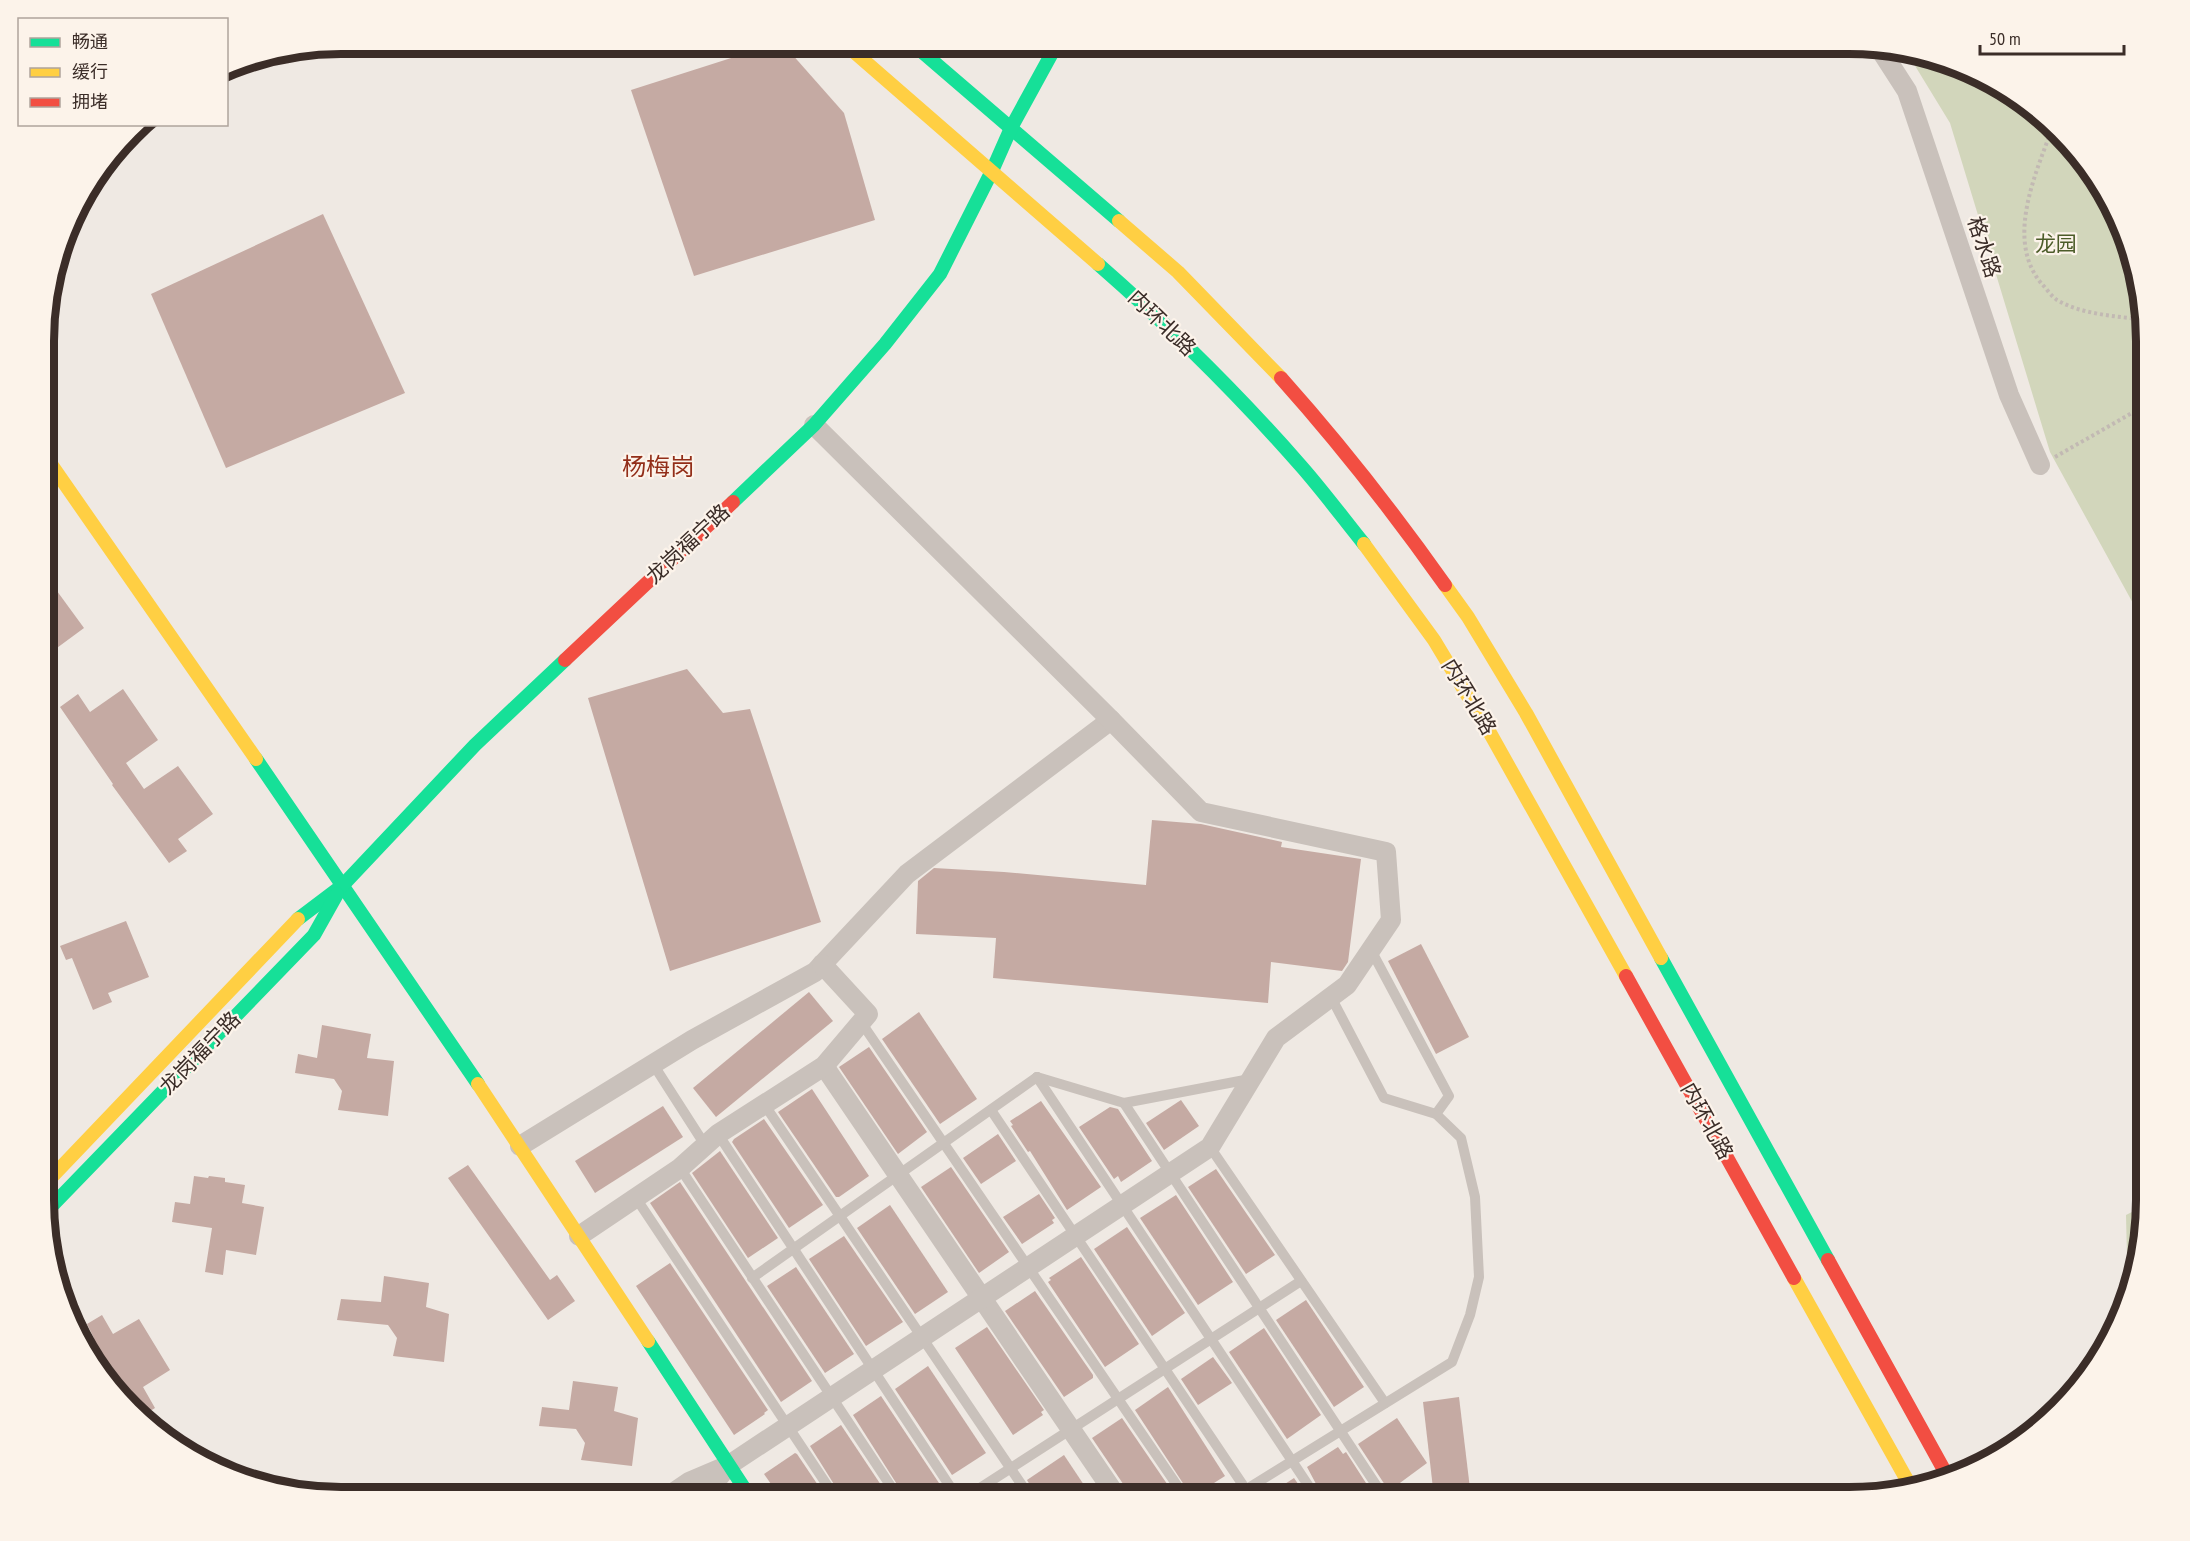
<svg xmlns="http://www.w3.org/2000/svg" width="2190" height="1541" font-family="'PT Sans Narrow','Noto Sans SC',sans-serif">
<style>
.green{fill:#d2d6bb}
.building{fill:#c5aaa3}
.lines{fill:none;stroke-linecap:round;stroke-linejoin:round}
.path{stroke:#c2b9b3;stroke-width:4;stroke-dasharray:3 3;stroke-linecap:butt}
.lane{stroke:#c9c1bb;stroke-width:10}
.street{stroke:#c9c1bb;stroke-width:20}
.fast{stroke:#16e098;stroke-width:14}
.slow{stroke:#ffcf43;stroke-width:14}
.jam{stroke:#f24e42;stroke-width:14}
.labels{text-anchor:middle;stroke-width:4.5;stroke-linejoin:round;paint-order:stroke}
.park-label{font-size:21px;fill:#4c5c29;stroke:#fcf3ea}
.street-label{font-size:21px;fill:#3b2d28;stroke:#fcf3ea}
.quarter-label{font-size:24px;fill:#922e19;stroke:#fcf3ea}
.rim{fill:none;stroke:#3b2d28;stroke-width:8}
</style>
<rect width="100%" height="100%" fill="#efe9e3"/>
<g class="green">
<path d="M1906,51L1945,59L2030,105L2073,145L2116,209L2146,322V627L2050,452L1950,123Z"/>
<path d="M2146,1205V1219L2135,1273L2127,1257L2126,1215Z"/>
</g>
<g class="building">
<path d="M775,44H783L844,113L875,220L694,276L631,90Z"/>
<path d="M323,214L405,393L226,468L151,294Z"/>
<path d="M46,576L84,628L46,656Z"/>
<path d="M687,669L723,713L750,709L821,922L670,971L588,698Z"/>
<path d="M123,689L158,740L126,763L144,789L178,766L213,814L178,839L187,851L169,863L112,785L113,784L60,707L78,694L90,712Z"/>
<path d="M1152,820L1201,824L1282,842L1281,847L1361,859L1348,962L1342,971L1271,962L1268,1003L993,978L996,938L916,934L918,881L934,868L1004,872L1146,885Z"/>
<path d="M126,921L149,977L108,993L112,1002L93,1010L72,958L66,960L60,946Z"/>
<path d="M1421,944L1469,1037L1436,1054L1388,961Z"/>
<path d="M809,992L833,1021L716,1117L693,1088Z"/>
<path d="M919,1012L977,1099L940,1124L882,1039Z"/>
<path d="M322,1025L371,1034L367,1058L394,1061L388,1116L338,1110L342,1091L334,1079L295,1073L298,1054L317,1058Z"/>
<path d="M869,1047L927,1132L898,1154L839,1067Z"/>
<path d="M812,1089L869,1176L839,1197H836L778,1112Z"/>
<path d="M1181,1100L1199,1126L1164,1150L1146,1123Z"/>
<path d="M1041,1101L1101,1187L1067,1210L1030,1151L1028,1152L1011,1126L1013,1125L1010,1121Z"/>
<path d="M663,1106L683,1137L595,1193L575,1161Z"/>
<path d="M1110,1107L1118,1109L1152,1161L1121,1182L1118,1176L1114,1179L1079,1127Z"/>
<path d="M764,1119L823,1205L789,1228L732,1142L734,1139Z"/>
<path d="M998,1134L1016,1161L981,1184L963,1158Z"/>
<path d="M720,1151L778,1238L748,1258L692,1173Z"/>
<path d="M468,1165L550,1280L557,1275L575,1301L548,1320L448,1178Z"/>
<path d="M951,1167L1009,1252L979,1273L921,1187Z"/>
<path d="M1216,1169L1275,1255L1246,1274L1188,1187Z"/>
<path d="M194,1176L208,1178L209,1176L225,1178V1182L245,1185L242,1203L264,1207L256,1255L226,1250L223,1275L205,1272L212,1228L172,1222L175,1202L190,1204Z"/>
<path d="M680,1182L812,1381L781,1402L650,1203Z"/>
<path d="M1039,1194L1055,1218L1052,1220L1054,1223L1022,1244L1003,1217Z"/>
<path d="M1176,1195L1233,1282L1198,1305L1140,1218Z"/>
<path d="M890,1205L948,1292L915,1314L857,1228Z"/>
<path d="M1127,1227L1185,1313L1152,1336L1094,1249Z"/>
<path d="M844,1236L903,1322L866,1346L809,1259Z"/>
<path d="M1081,1257L1139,1344L1105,1367L1048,1282L1051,1280L1049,1278Z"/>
<path d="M670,1263L768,1410L764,1413L765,1414L734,1435L636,1286Z"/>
<path d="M796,1267L854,1354L825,1373L767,1286Z"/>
<path d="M384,1276L429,1283L426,1307L449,1314L444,1362L393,1356L397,1338L388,1325L337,1320L341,1299L381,1302Z"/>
<path d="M1035,1291L1093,1375V1378L1064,1397L1005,1311Z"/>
<path d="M1306,1300L1364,1387L1334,1407L1276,1320Z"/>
<path d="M102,1315L113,1334L139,1319L170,1370L143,1387L155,1408L142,1416L106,1374L87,1343L94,1338L87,1324Z"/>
<path d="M987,1327L1044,1410L1041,1412L1043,1415L1013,1435L955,1348Z"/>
<path d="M1264,1328L1321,1415L1287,1439L1229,1352Z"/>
<path d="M1213,1357L1232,1383L1198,1405L1181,1379Z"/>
<path d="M928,1366L986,1453L952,1475L895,1389Z"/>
<path d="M573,1381L618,1387L614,1411L638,1418L632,1466L581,1460L585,1443L576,1429L539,1426L542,1407L569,1410Z"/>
<path d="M1168,1387L1225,1476L1192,1497L1135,1410Z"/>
<path d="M881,1396L939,1483L919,1497H905L853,1415Z"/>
<path d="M1459,1397L1471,1497H1434L1423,1402Z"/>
<path d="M1122,1418L1176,1497H1132L1092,1438Z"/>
<path d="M1397,1418L1427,1463L1389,1491L1358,1444Z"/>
<path d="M841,1425L889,1497H842L810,1446Z"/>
<path d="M1338,1447L1343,1454L1346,1452L1375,1497H1323L1307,1467Z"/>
<path d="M795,1453L797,1454L826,1497H780L764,1474Z"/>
<path d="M1064,1455L1092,1497H1037L1027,1480Z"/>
<path d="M1294,1478L1307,1497H1265Z"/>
</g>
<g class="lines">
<g class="path">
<path d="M2053,126C2036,173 2005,239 2041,283C2046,288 2051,296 2057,300C2083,315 2116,316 2146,320"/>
<path d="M2055,457L2146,405"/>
</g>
<g class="lane">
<path d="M1371,950L1449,1096L1436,1114"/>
<path d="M861,1022L1185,1497"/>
<path d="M653,1064L705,1145"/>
<path d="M1037,1077L1316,1497"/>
<path d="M1037,1077L1124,1103L1250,1079"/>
<path d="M1124,1103L1384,1497"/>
<path d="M764,1104L1030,1497"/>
<path d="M991,1110L1251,1497"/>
<path d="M718,1134L957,1497"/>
<path d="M1210,1147L1385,1403"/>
<path d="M680,1168L898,1497"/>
<path d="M636,1198L835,1497"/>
<path d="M752,1278L1037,1077"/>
<path d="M966,1497L1301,1281"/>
<path d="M1234,1497L1452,1362L1470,1315L1479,1277L1475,1197L1461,1138L1436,1114L1384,1098L1331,997"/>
</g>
<g class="street">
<path d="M1878,46L1907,91L2009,395L2040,465"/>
<path d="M824,1066L1117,1497"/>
<path d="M520,1146L692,1040L815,972L907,874L1111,720"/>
<path d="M579,1236L680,1168L718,1134L824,1066L868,1014L822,964"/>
<path d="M667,1497L689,1482L729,1465L1210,1147L1276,1038L1347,985L1391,920L1386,852L1201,812L1111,720L814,425"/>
<path d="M703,1497L727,1467"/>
</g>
<g class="fast">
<path d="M913,44L1119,221"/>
<path d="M1098,264C1170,327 1238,394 1301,466C1323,491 1343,518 1364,544"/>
<path d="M733,502L814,425L885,344L940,274L992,171L1011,128L1057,44"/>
<path d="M256,759L478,1084"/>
<path d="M298,919L343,885L475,745L565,660"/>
<path d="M1661,958L1828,1260"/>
<path d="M46,1212L314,935L337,894"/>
<path d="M648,1341L750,1497"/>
</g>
<g class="slow">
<path d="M845,44L1098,264"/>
<path d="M1119,221L1178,272L1281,378"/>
<path d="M46,457L256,759"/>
<path d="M1364,544L1434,640L1490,733L1626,976"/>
<path d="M1445,585L1468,617L1526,713L1661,958"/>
<path d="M478,1084L648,1341"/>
<path d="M46,1183L298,919"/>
<path d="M1794,1278L1912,1489"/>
</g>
<g class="jam">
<path d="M1281,378C1340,444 1394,513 1445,585"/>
<path d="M565,660L733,502"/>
<path d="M1626,976L1794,1278"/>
<path d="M1828,1260L1949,1479"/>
</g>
</g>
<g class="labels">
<g class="park-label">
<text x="2056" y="251">龙园</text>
</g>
<g class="street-label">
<text transform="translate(1984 247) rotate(72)" y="7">格水路</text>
<text transform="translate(1162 323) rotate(44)" y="7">内环北路</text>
<text transform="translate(688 544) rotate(-43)" y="7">龙岗福宁路</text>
<text transform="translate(1469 697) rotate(59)" y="7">内环北路</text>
<text transform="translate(200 1053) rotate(-46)" y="7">龙岗福宁路</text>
<text transform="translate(1707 1121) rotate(61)" y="7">内环北路</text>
</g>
<g class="quarter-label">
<text x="658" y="475">杨梅岗</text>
</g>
</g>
<path d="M0 0H2190V1541H0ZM341 54H1849A287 287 0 0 1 2136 341V1200A287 287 0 0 1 1849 1487H341A287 287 0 0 1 54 1200V341A287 287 0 0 1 341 54Z" fill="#fcf3ea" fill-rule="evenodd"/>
<path class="rim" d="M341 54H1849A287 287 0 0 1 2136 341V1200A287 287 0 0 1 1849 1487H341A287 287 0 0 1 54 1200V341A287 287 0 0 1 341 54Z"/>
<rect x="18" y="18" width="210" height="108" fill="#fcf3ea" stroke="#afa49c" stroke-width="1.5"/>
<rect x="30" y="38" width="30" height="9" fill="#16e098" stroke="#afa49c" stroke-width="1.5"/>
<text x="72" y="48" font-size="18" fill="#3b2d28">畅通</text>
<rect x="30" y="68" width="30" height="9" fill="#ffcf43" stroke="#afa49c" stroke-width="1.5"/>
<text x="72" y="78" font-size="18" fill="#3b2d28">缓行</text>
<rect x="30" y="98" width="30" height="9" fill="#f24e42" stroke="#afa49c" stroke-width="1.5"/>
<text x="72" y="108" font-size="18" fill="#3b2d28">拥堵</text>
<path d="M1980 45v9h144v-9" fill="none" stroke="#3b2d28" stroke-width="3"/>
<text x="1989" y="45" font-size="18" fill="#3b2d28" stroke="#fcf3ea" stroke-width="4.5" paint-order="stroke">50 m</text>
</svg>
